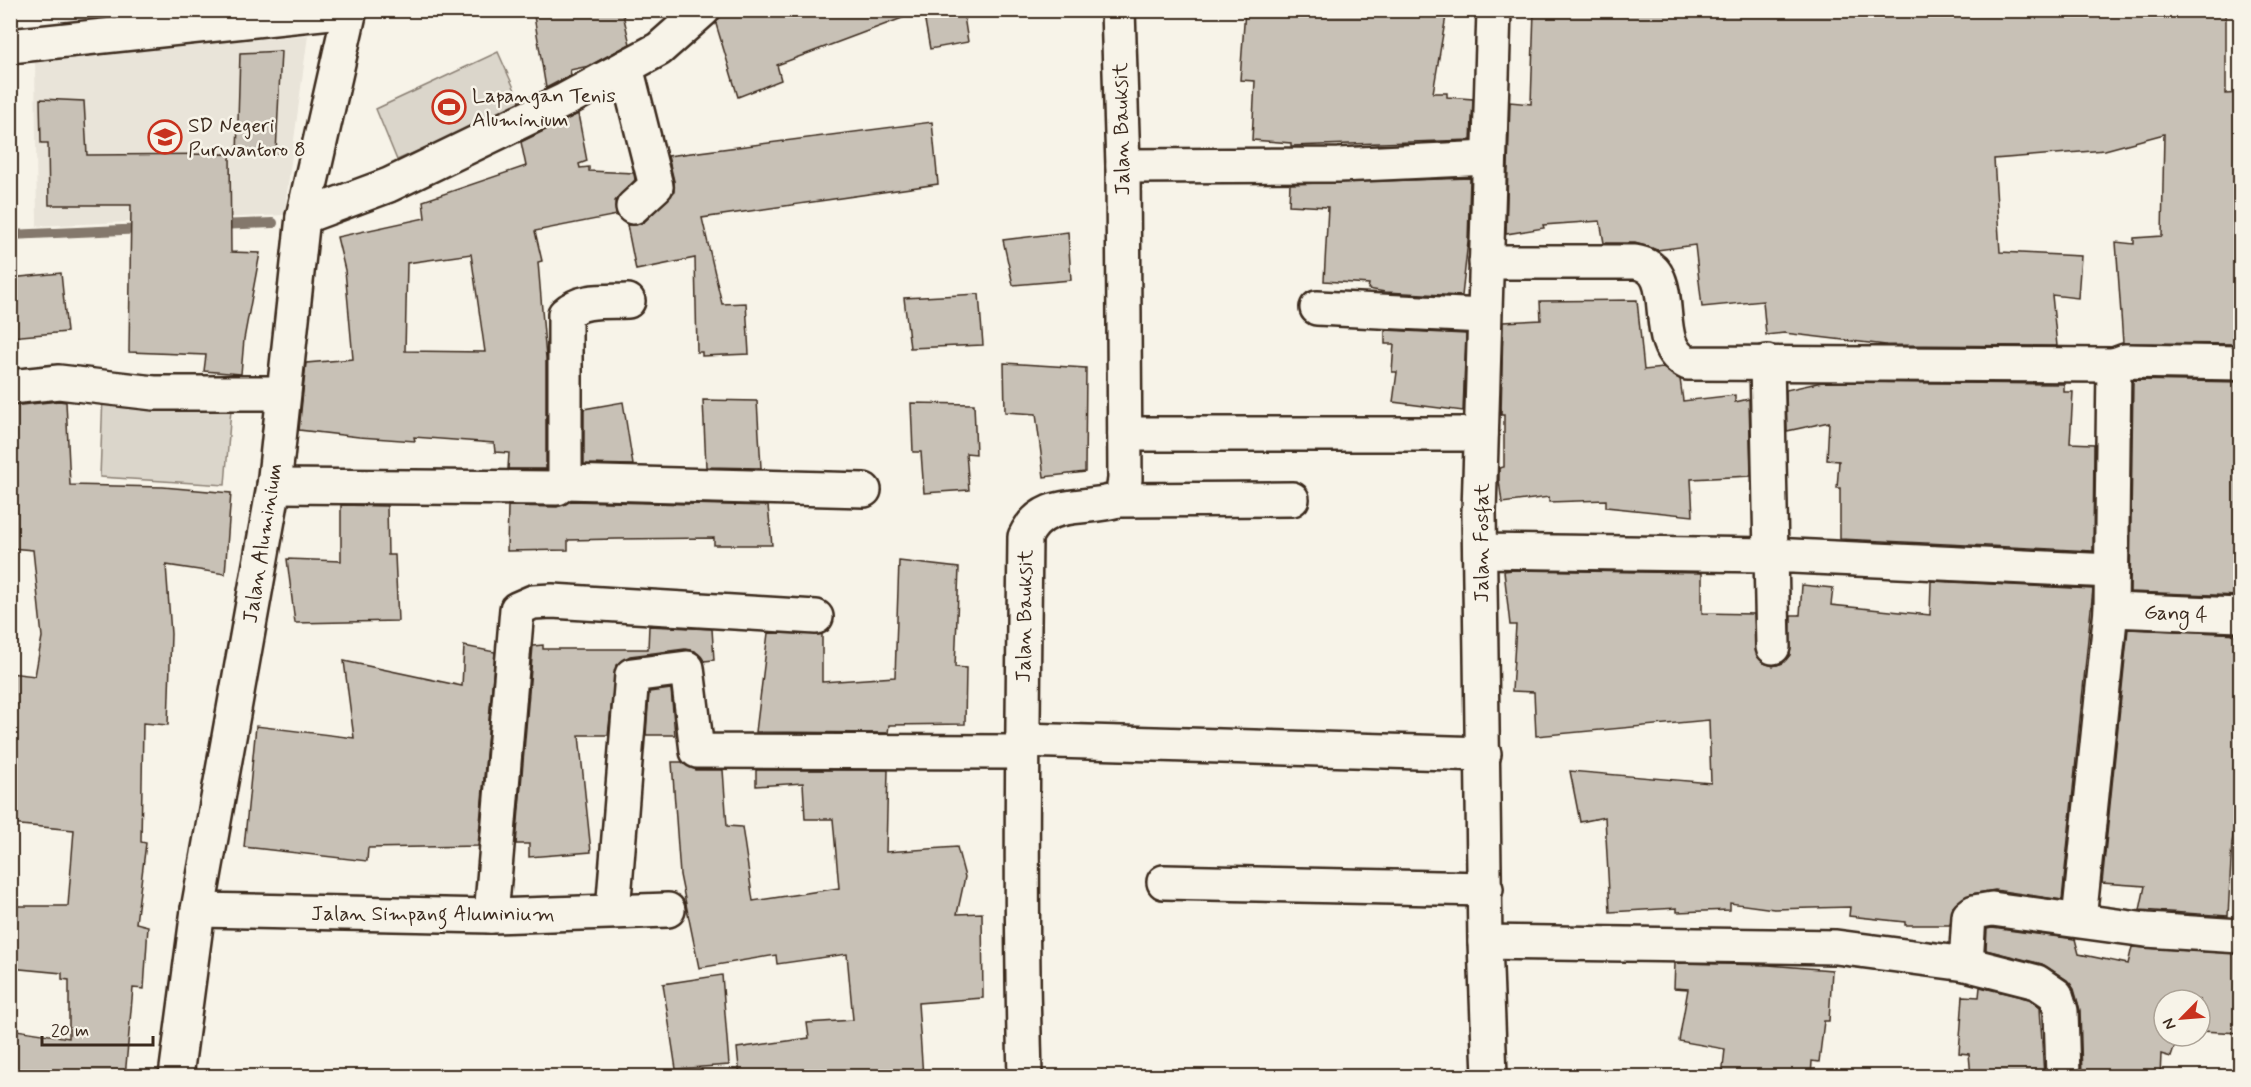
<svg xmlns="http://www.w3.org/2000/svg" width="2251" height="1087" font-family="Mynerve,sans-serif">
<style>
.built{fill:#e9e4d9}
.green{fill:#dbd6cb;stroke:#8b8074;stroke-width:1.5}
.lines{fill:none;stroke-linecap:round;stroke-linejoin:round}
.stream{stroke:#84786c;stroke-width:10}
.building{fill:#c8c1b6;stroke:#3b2a1e;stroke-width:1.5;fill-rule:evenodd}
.street-casing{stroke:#3b2a1e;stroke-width:38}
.street{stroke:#f7f3e8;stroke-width:33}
.labels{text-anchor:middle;stroke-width:5;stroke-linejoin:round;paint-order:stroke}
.poi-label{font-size:21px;fill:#3b2a1e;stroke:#f7f3e8;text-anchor:start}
.street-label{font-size:21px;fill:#3b2a1e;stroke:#f7f3e8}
</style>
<rect width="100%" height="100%" fill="#f7f3e8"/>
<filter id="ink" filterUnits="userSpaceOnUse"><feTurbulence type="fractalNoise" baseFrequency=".0167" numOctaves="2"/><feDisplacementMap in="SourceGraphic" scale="12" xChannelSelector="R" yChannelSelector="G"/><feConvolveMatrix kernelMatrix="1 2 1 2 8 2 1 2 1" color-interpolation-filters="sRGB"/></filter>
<g filter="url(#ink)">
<path class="built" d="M308,35L284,215L37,226L35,58Z"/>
<g class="green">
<path d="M498,52L522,106L397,160L376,109Z"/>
<path d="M103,394L231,409L225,485L100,477Z"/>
</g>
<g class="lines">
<g class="stream">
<path d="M218,225L273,223"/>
<path d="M10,235L145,229"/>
</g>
</g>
<g class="building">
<path d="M533,10H622L630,44L589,66L570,70L571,75L546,88Z"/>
<path d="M721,10H912L913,14L777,65L781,80L738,97L716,24Z"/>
<path d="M923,10H963L968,42L930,49Z"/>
<path d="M1245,10H1447L1433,93H1447V97L1473,99L1471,140L1291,146V143L1252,140L1255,81L1240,80Z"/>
<path d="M1534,10H2226V94L2241,93V344L2123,343L2116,242L2134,244V238L2162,236L2164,134L2105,150L1994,159L2000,252L2081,256L2078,298L2052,295L2057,346L1886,345L1784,333L1766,335L1763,301L1702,307L1695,245L1657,250L1635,243H1604L1600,221L1543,225L1544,228L1506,234L1510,102L1531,104Z"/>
<path d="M281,51L276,153L237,155L240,53Z"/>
<path d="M40,99L84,101L87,155L230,154L231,252L260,253L244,339L241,374L204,371L206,355L129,352L131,205H49L48,143H41Z"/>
<path d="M578,114L587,161L579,164L580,168L589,167V171L634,173L635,180L615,201L617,215L535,231L542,261L538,262L546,358V469H508L509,453L495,452L494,443L414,437L415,441L359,437L299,430L306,363L353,359L345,270L337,237L425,218L423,201L526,166L521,142ZM471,254L485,352L405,351L407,263Z"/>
<path d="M932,122L938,184L702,218L722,304L746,303L749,354L702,356V352H697L695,258L636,270L627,225H636L645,221L674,192V181L668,156Z"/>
<path d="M1470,178L1468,241L1462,296L1385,292L1368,289L1369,284L1324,281L1328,207L1289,205L1290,184Z"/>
<path d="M1068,232L1071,280L1013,285L1003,240Z"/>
<path d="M61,273L67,332L10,337V278Z"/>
<path d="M979,294L983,345L910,348L904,298Z"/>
<path d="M1637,300L1644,370L1663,368L1680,379L1683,401L1735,395V402L1749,399L1751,476L1691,479L1693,516L1606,507V500L1549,502V497L1502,503L1499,480V468L1504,467V415H1501L1503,322L1541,320L1540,301Z"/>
<path d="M1385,330L1466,334L1463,411L1393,402L1397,372H1392L1394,344H1385Z"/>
<path d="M1004,363L1086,368L1085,472L1044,477L1036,414L1005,412Z"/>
<path d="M2133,380L2241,382V596L2130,592Z"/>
<path d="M1822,382L2064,384V392H2073L2070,443L2094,444L2093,551L1840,539V488H1837L1839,461L1827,460L1829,422L1787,431L1786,390Z"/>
<path d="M703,400L757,401L761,468L706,467Z"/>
<path d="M59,401L66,402L70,485L163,487L231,493L225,574L166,565L171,634L168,725L143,723L141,842L146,843L136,923L148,926L144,989L133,988L125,1077H10V1029L69,1038V980L62,979V973L10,968V906H68L74,830L10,824V673L35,676L42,637L33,550L11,548V406Z"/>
<path d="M623,402L633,465L584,464V409Z"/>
<path d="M911,403L974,404L976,454L966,453L969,490L924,493L921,452H913Z"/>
<path d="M571,501L768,506L772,545H714V538L617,539L568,540V550L507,551L508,506L557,507Z"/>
<path d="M341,505L387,506L388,555H395L398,621L295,623L287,559L341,561Z"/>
<path d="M899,561L959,568L955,667L966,668L965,724L889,725L888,733L756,732L768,633L822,634V682L895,677Z"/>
<path d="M1513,570L1702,573V613L1754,614L1757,656L1764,663L1773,666L1783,663L1790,655L1791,615H1800L1802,585L1833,588L1831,605L1930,615L1931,581L2093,589L2062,900L1995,890L1971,894L1953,907L1950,925H1905V922L1849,916L1850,907L1774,909L1730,903V910L1677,912V908L1610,912L1605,817L1580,822L1570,771L1711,783L1709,720L1536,736L1534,692L1512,691L1516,625H1510L1504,571Z"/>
<path d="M649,626L712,629L714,660L704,661L695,651L685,649L630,656L616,665L608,735H579L591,852L529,857V844H516L533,646L543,645V649H648Z"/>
<path d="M2128,629L2241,634V785L2232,843L2228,916L2140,910L2145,886L2102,883Z"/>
<path d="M464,646L495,652L478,846L368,848L367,861L244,847L256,726L354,738L344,661L462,686Z"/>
<path d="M671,689L675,735H646L649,692Z"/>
<path d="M672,762H682L696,770H723L727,826L742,827L753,901L839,888L833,819H805L803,783L756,786V770H888L886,852L957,847L965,877L957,914L982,913L983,998L918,1003L923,1077H870L869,1071L740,1077L737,1048L809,1038L807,1023L853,1020L847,954L777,964L776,955L699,968L680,875Z"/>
<path d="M1992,928L2075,939L2079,954L2128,964L2132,947L2241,954V1033L2200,1031V1000H2164V1036H2178L2171,1057L2161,1054L2160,1077H2082L2080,1010L2074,989L2067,980L2042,964L1986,950L1987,929Z"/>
<path d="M1675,963L1768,965L1832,970L1829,1021H1824L1819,1062L1812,1061L1811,1077H1722L1725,1049L1679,1041L1688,989L1674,988Z"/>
<path d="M722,975L729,1065L676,1069L663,984Z"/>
<path d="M1980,987L2029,999L2040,1007L2044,1077H1971L1969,1054L1959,1053L1963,996L1979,997Z"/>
</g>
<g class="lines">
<defs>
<g id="street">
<path d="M10,46L350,10"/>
<path d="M626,67L656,186L633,207"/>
<path d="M1123,166L1339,165L1489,158"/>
<path d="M303,217L389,185L565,100L659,49L703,10"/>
<path d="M1486,262H1635C1684,269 1646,345 1688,363L2114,365"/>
<path d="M1317,308L1484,316"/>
<path d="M10,387L59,382L154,393H282"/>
<path d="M1125,434H1481"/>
<path d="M565,482L864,490"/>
<path d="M274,486L557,488L565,482V314C582,298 606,302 628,301"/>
<path d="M1118,500L1292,499"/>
<path d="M1480,551L1771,555L1767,362"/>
<path d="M2111,610L2240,615"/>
<path d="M1773,647L1771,555L2112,571"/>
<path d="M1022,740L1484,754"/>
<path d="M1164,882L1486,889"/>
<path d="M198,910L491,916L668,910"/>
<path d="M613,911L632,675L687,668L697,751L1021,752"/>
<path d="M491,916L517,609L533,602L552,601L816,617"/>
<path d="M2079,920L2111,610L2114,365L2125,361L2240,363"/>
<path d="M1485,942L1836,947L1966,964L1969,916L1974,912L1992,909L2146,930L2240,936"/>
<path d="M1966,964L2037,982L2056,995L2061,1011L2063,1076"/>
<path d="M176,1076L198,910L274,486L303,217L350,10"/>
<path d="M1025,1076C1020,897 1023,717 1025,537C1043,498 1082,511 1118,500L1123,493L1125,479L1123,166L1118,10"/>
<path d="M1490,1076L1485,942L1479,512L1494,10"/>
</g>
</defs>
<use href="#street" class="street-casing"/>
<use href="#street" class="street"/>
</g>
</g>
<defs>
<symbol id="stadium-ring" viewBox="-11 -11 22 22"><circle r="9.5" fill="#f7f3e8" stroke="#c8321e" stroke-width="1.5"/><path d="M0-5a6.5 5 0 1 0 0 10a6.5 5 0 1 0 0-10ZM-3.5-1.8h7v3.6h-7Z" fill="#c8321e"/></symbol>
<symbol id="school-ring" viewBox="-11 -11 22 22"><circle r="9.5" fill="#f7f3e8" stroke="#c8321e" stroke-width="1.5"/><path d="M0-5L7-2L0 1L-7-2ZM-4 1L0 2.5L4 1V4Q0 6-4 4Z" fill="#c8321e"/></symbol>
</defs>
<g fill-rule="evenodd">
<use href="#stadium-ring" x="430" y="88" width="38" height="38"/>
<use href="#school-ring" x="146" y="118" width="38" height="38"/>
</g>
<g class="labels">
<g class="poi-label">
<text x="472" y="102">Lapangan Tenis<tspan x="472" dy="24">Aluminium</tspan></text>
<text x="188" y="132">SD Negeri<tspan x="188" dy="24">Purwantoro 8</tspan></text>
</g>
<g class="street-label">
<text transform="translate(1121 129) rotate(-91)" y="7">Jalan Bauksit</text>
<text transform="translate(262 543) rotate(-81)" y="7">Jalan Aluminium</text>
<text transform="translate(1481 543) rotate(-90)" y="7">Jalan Fosfat</text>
<text transform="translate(2176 613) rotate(3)" y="7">Gang 4</text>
<text transform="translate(1024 616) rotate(-89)" y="7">Jalan Bauksit</text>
<text x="433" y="920">Jalan Simpang Aluminium</text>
</g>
</g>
<rect width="2251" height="1087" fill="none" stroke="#f7f3e8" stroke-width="36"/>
<rect x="18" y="18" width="2215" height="1051" fill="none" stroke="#3b2a1e" stroke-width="2" filter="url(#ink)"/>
<g transform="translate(2182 1018) rotate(245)"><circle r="28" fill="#f7f3e8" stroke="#aca397" stroke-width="1.5"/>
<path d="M0-4.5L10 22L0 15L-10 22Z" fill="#c8321e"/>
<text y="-9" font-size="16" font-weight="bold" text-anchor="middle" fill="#3b2a1e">N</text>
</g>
<path d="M42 1036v9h111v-9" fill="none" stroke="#3b2a1e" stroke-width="3"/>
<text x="51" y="1036" font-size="18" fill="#3b2a1e" stroke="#f7f3e8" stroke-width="4.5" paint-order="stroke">20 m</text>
</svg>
